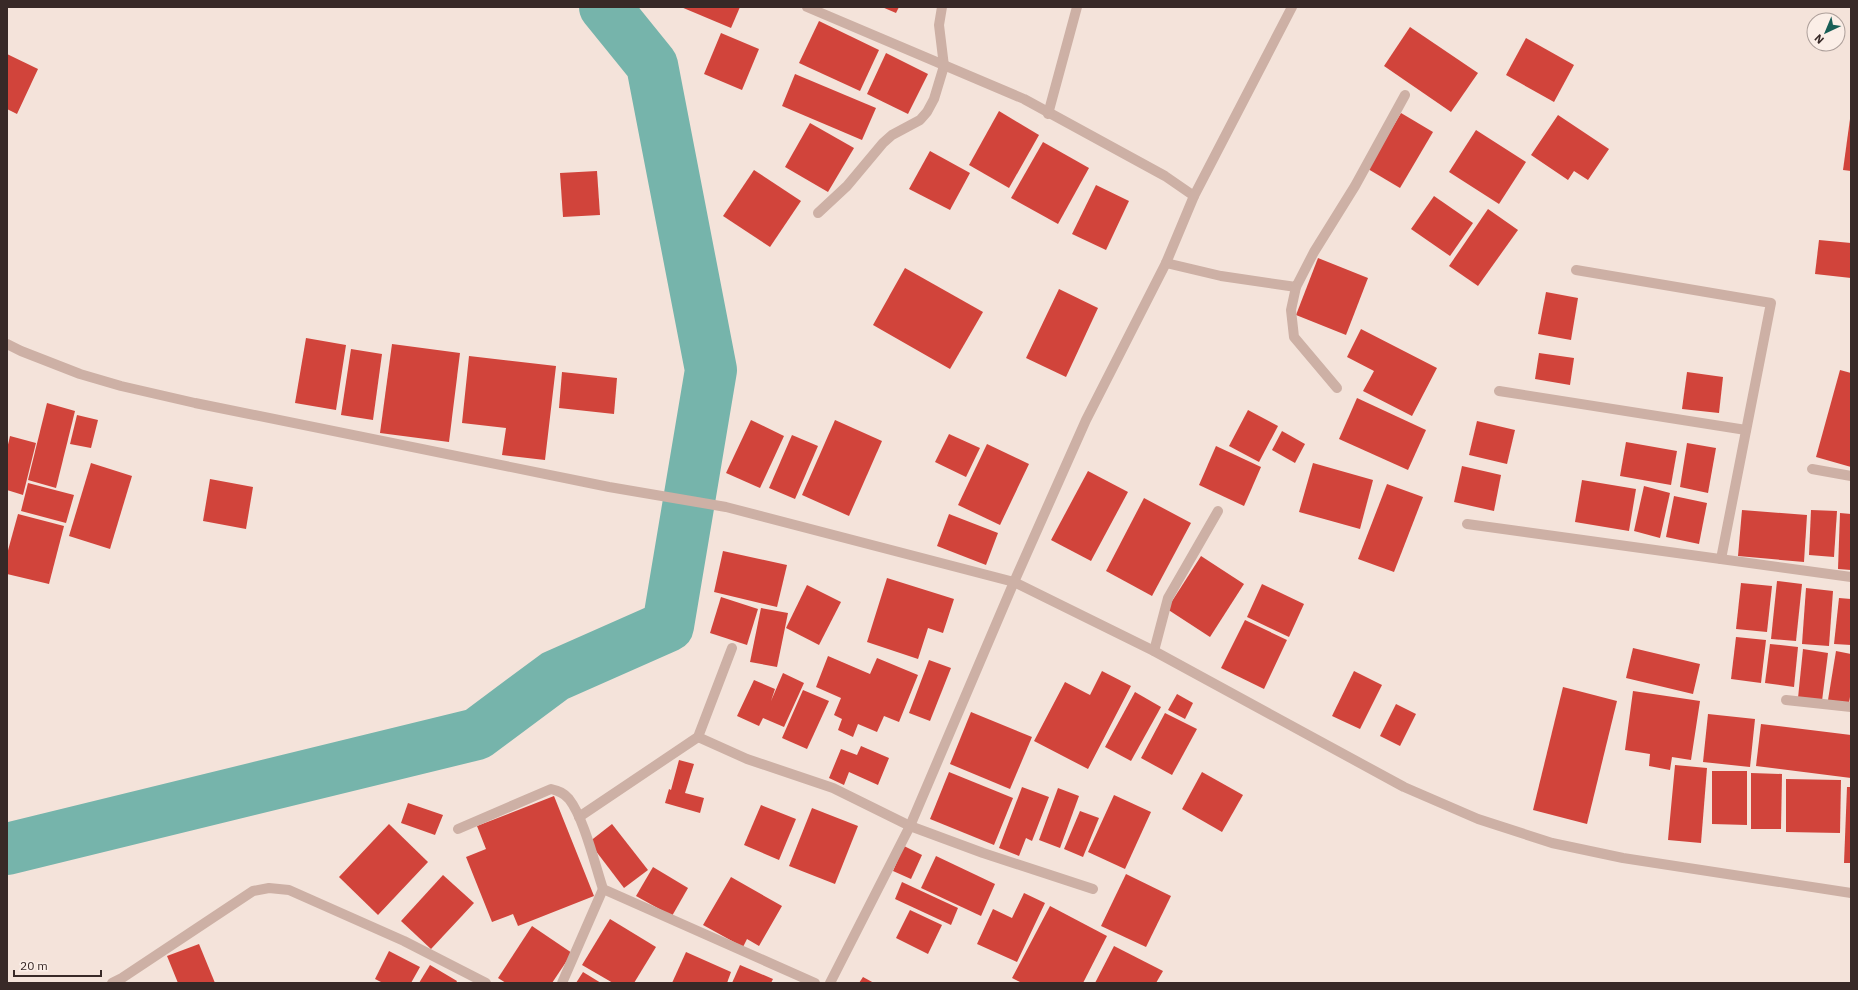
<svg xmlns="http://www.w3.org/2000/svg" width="1858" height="990" font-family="'IBM Plex Sans',sans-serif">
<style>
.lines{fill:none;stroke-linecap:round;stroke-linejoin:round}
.river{stroke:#76b4ab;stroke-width:52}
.building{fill:#d1443b}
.service{stroke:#cdb0a5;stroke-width:10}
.minor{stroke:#cdb0a5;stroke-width:10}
.tertiary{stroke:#cdb0a5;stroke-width:10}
</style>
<rect width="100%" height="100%" fill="#f4e3da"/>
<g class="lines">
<path class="river" d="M7,849L477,734L555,676L668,626L711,370L652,65L605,7"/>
</g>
<g class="building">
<path d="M681,7H740L731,28Z"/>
<path d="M882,7H899L896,13Z"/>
<path d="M819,21L879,50L860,91L799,63Z"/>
<path d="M1410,27L1478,73L1451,112L1384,66Z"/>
<path d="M721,33L759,49L742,90L704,74Z"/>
<path d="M1526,38L1574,65L1554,102L1506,75Z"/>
<path d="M886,53L928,74L908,114L867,94Z"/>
<path d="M7,54L38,69L17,114L7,109Z"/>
<path d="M795,74L876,108L862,140L782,106Z"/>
<path d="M999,111L1039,135L1009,188L969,165Z"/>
<path d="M1401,113L1433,132L1400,188L1368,169Z"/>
<path d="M1558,115L1609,149L1588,180L1574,171L1568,180L1531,155Z"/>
<path d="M1850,119H1851V171L1843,170Z"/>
<path d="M810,123L854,148L828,192L785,167Z"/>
<path d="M1476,130L1526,162L1499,204L1449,172Z"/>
<path d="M1043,142L1089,168L1058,224L1011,198Z"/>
<path d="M930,151L970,173L950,210L909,189Z"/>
<path d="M754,170L801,201L770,247L723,216Z"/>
<path d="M597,171L600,215L563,217L560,173Z"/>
<path d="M1096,185L1129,201L1106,250L1072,234Z"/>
<path d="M1434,196L1473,223L1450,256L1411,229Z"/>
<path d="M1488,209L1518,230L1478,286L1449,266Z"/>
<path d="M1819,240L1851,243V278L1815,274Z"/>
<path d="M1318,258L1368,278L1346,335L1296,315Z"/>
<path d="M905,268L983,312L950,369L873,325Z"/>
<path d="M1059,289L1098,308L1066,377L1026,358Z"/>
<path d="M1546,292L1578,298L1571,340L1538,334Z"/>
<path d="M1361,329L1437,368L1412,416L1363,391L1374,371L1347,357Z"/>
<path d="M306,338L346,345L336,410L295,403Z"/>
<path d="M392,344L460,353L449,442L380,433Z"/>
<path d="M351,349L382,354L373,420L341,415Z"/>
<path d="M1539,353L1574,358L1570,385L1535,379Z"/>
<path d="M469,356L556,366L545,460L502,455L506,428L462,423Z"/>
<path d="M1840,370L1851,373V467L1816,457Z"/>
<path d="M562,372L617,378L614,414L559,408Z"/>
<path d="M1687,372L1723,377L1719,413L1682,409Z"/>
<path d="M1357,398L1426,430L1408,470L1339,439Z"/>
<path d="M47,403L75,411L56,488L28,480Z"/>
<path d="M1248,410L1278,426L1259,462L1229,446Z"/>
<path d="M77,415L98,420L91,448L70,444Z"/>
<path d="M751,420L784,436L760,488L726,473Z"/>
<path d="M835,420L882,441L849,516L802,495Z"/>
<path d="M1477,421L1515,430L1507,464L1469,455Z"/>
<path d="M1282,431L1305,444L1295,463L1272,450Z"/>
<path d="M949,434L980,448L966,477L935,462Z"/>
<path d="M792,435L818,446L795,499L769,488Z"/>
<path d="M10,436L36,443L23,495L7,490V449Z"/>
<path d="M1626,442L1677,451L1671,485L1620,476Z"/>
<path d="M1687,443L1716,448L1708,493L1680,487Z"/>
<path d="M987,444L1029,464L1000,525L958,505Z"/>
<path d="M1216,446L1261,467L1244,506L1199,485Z"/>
<path d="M91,463L132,476L110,549L69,536Z"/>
<path d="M1313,463L1373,480L1360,529L1299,512Z"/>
<path d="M1462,466L1501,475L1494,511L1454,502Z"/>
<path d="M1088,471L1128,492L1091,561L1051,540Z"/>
<path d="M210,479L253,487L246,529L203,521Z"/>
<path d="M1582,480L1636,489L1629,531L1575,522Z"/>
<path d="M28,483L74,495L66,523L21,511Z"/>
<path d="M1387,484L1423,497L1394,572L1358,559Z"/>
<path d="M1644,486L1670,493L1660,538L1634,531Z"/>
<path d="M1674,496L1707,503L1699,544L1666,537Z"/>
<path d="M1144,498L1191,523L1152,596L1106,571Z"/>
<path d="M1742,510L1807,515L1804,562L1738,556Z"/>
<path d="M1811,510L1837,511L1834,557L1809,555Z"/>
<path d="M1840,513L1851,514V570L1838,569Z"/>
<path d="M18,514L64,526L49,584L7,574V554Z"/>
<path d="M949,514L998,533L986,565L937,546Z"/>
<path d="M723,551L787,565L777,607L714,592Z"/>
<path d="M1201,556L1244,584L1210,637L1167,609Z"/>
<path d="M887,578L954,599L943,633L928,628L918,659L867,642Z"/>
<path d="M1777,581L1802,584L1796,641L1771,639Z"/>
<path d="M1741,583L1772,586L1767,632L1736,629Z"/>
<path d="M1262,584L1304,604L1289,637L1247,617Z"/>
<path d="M807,585L841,602L819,645L786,628Z"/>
<path d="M1806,588L1833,591L1829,646L1802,644Z"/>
<path d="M721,597L758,609L747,645L710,633Z"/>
<path d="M1839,598L1851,599V645L1834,644Z"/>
<path d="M761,608L788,613L777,667L750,662Z"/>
<path d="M1245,620L1287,640L1264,689L1221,668Z"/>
<path d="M1736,637L1766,640L1761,683L1731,679Z"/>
<path d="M1770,644L1798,647L1794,687L1765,683Z"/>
<path d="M1633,648L1700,664L1693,694L1626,678Z"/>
<path d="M1803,649L1828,653L1822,701L1798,698Z"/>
<path d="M1836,651L1851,654V691L1849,703L1828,700Z"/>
<path d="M828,656L870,674L877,658L918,675L899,722L884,716L877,732L858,724L853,737L838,730L842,719L834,715L841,698L816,687Z"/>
<path d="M929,660L951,668L930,721L909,713Z"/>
<path d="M1102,671L1131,686L1088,769L1034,741L1065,682L1090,695Z"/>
<path d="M1354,671L1382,685L1360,729L1332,716Z"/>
<path d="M783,673L804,683L784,727L763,718L759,726L737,716L754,680L775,689L771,701Z"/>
<path d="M1563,687L1617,701L1587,824L1533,810Z"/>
<path d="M803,690L829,701L807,749L782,738Z"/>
<path d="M1633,691L1700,701L1691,760L1672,757L1670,770L1649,766L1650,754L1625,750Z"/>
<path d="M1135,692L1161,707L1131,761L1105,747Z"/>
<path d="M1177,694L1193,703L1185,719L1168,710Z"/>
<path d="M1396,704L1416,714L1400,746L1380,736Z"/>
<path d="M971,712L1032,737L1010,789L950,764Z"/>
<path d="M1165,713L1197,729L1172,775L1141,758Z"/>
<path d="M1708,714L1755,719L1750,767L1703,762Z"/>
<path d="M1761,724L1851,735V778L1756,766Z"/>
<path d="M861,746L889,758L878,785L849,772L844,785L829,778L841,749L857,755Z"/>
<path d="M679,760L694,764L685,793L704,798L700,813L665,803L669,789L671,790Z"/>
<path d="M1675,765L1707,768L1701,843L1668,840Z"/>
<path d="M1712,771H1747V825L1712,824Z"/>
<path d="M949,772L1013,798L994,845L930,819Z"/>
<path d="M1202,772L1243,795L1222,832L1182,809Z"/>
<path d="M1751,773L1782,774L1781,829H1751Z"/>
<path d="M1786,779L1841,780L1840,833L1786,832Z"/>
<path d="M1022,787L1049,797L1032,841L1026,838L1019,856L999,848Z"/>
<path d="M1847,787H1851V863H1844Z"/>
<path d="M1058,788L1079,796L1060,848L1039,840Z"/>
<path d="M1114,795L1151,812L1125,869L1088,852Z"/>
<path d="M554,796L594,896L518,926L513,914L492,922L466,857L486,849L477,826Z"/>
<path d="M408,803L443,815L435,835L401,823Z"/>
<path d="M761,805L796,819L779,860L744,845Z"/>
<path d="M812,808L858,826L835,884L789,866Z"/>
<path d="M1080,811L1099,818L1083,857L1064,849Z"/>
<path d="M389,824L428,862L378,915L339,877Z"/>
<path d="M612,824L648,870L624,888L589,842Z"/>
<path d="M904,846L922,855L911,879L893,871Z"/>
<path d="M936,856L995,884L981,916L921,888Z"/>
<path d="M653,867L688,888L672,916L636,896Z"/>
<path d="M1126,874L1171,896L1146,947L1101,926Z"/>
<path d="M443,875L474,903L431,949L401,921Z"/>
<path d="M731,877L782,906L759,946L747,939L743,947L703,925Z"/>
<path d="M902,882L958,908L951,925L895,899Z"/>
<path d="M1024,893L1045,903L1017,962L977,944L993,909L1012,918Z"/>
<path d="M1050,906L1107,936L1083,983H1022L1012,978Z"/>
<path d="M910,910L942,925L928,954L896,938Z"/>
<path d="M610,919L656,947L634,983H613L582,965Z"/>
<path d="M532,926L572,953L552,983H506L498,978Z"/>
<path d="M199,944L215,983H178L167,956Z"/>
<path d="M1114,946L1163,971L1156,983H1095Z"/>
<path d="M389,951L420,967L411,983H383L375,979Z"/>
<path d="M686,952L731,972L727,983H672Z"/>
<path d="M430,965L457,981L456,983H419Z"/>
<path d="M740,965L773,979L771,983H732Z"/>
<path d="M583,972L601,983H576Z"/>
<path d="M863,977L874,983H859Z"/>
</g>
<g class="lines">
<path class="service" d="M818,213L847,186L883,143L892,135L920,120L927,112L934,99L944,66L939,25L942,7"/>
<g class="minor">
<path d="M807,7L1024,99L1165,176L1194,196"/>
<path d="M1048,114L1077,7"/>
<path d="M1166,263L1221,276L1296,287L1314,252L1355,186L1405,95"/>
<path d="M1576,270L1771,303L1721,559"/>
<path d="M1296,287L1291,310L1294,337L1337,388"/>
<path d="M1499,391L1746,430"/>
<path d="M1812,469L1851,476"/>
<path d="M1467,524L1851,577"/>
<path d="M1154,651L1168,598L1218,511"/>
<path d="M1786,700L1851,707"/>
<path d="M698,737L747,759L833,788L910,826L983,853L1093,889"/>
<path d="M579,817L698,737L732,648"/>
<path d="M458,829L551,789C559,791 564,793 569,799C584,818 595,865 603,889L815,983"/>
<path d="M112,983L122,978L253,891L269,888L289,890L404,941L486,983"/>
<path d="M562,983L603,889"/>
<path d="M830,983L910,826L1014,582L1086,420L1166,263L1194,196L1292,7"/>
</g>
<path class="tertiary" d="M7,344L21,351L80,374L121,386L195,403L609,487L726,507L1014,582L1154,651L1404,787L1478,819L1552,843L1623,858L1851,893"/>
</g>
<rect width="1858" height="990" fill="none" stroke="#382927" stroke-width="16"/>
<g transform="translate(1826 32) rotate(224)"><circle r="19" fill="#fbeee7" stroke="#ad9f9a"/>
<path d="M0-3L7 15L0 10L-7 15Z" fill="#185e56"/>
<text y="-6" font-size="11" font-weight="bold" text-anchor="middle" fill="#382927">N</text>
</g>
<path d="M14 970v6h87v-6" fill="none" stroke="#382927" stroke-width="2"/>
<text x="20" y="970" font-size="12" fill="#382927" stroke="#fbeee7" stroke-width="3" paint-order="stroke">20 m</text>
</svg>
